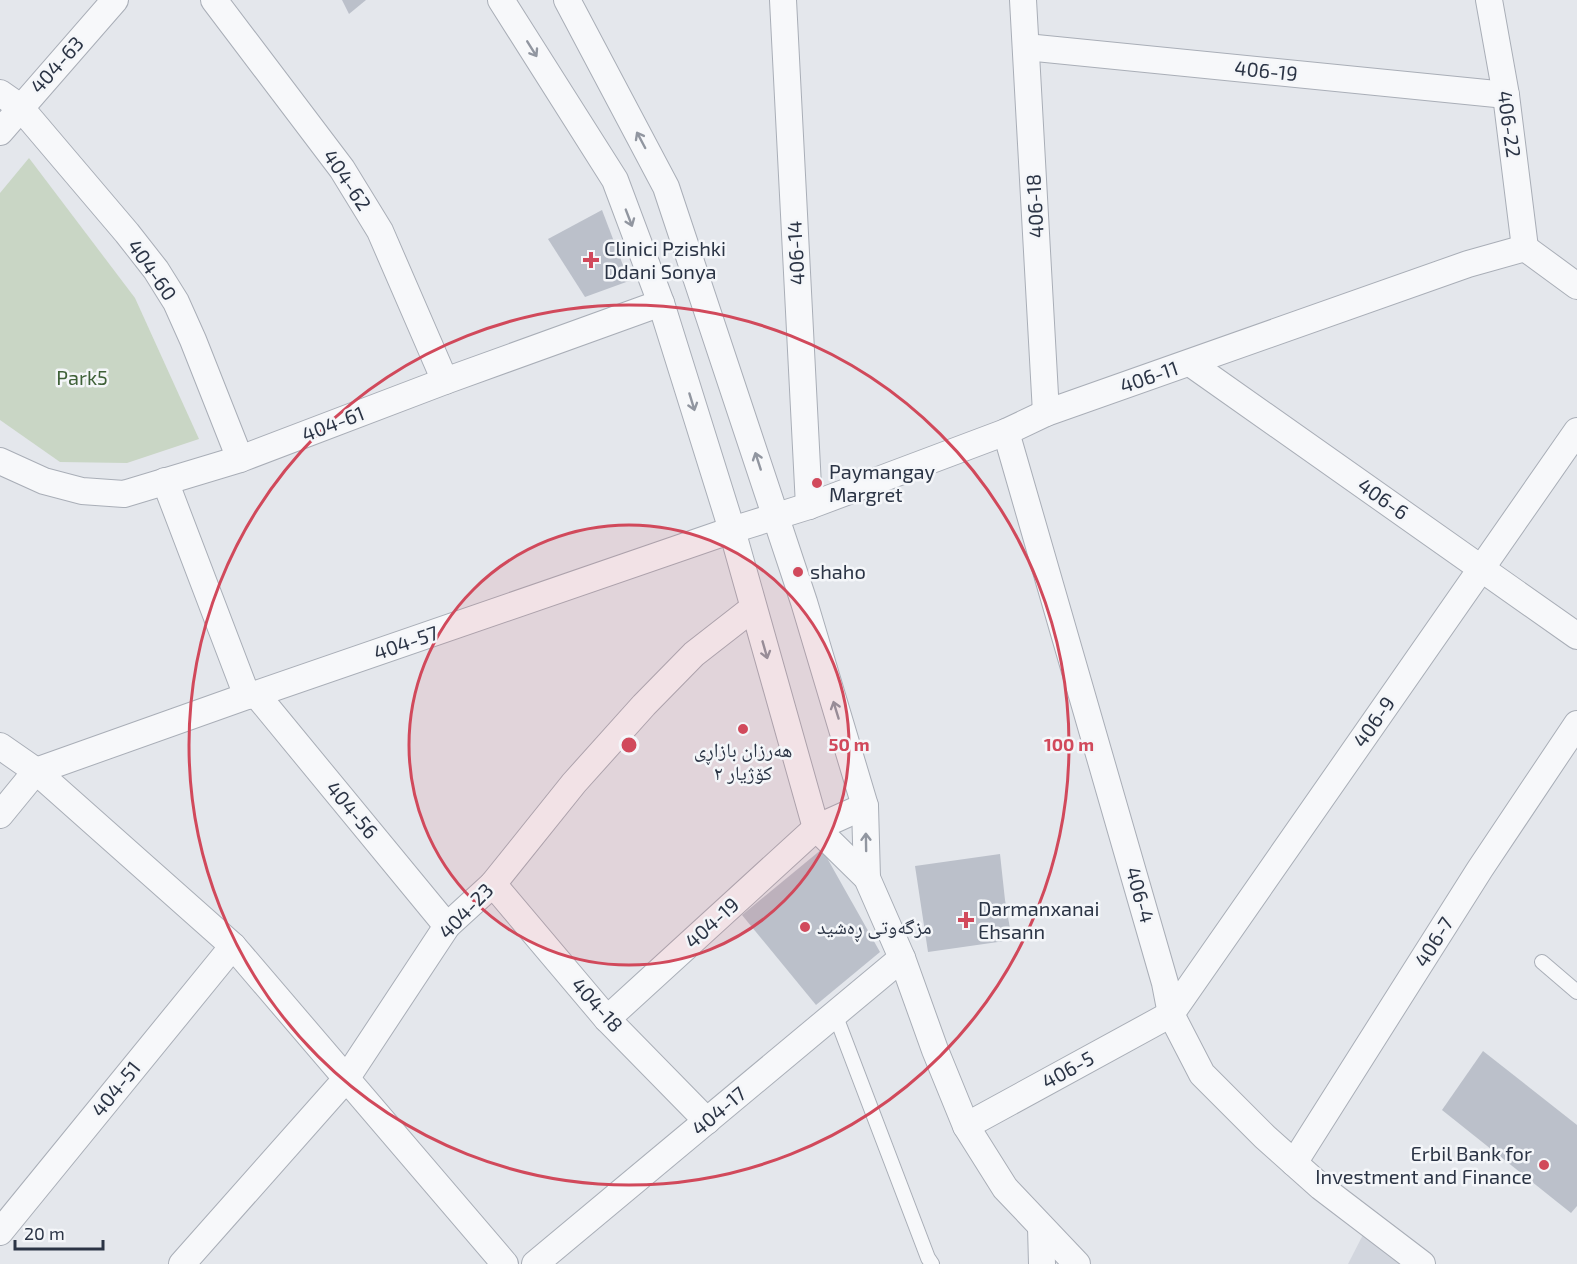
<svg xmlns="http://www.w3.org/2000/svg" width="1577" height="1264" font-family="'Exo 2','Noto Naskh Arabic',sans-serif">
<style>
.built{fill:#d2d6de}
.green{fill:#c9d6c5}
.building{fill:#bbc0ca}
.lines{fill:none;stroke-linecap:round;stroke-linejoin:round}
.lane-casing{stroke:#a9aeb7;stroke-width:16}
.street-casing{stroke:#a9aeb7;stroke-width:28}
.lane{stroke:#f7f8fa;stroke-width:14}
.street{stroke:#f7f8fa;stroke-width:26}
.oneway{stroke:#9196a0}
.ring{fill:none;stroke:#d1495b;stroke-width:3}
.poi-dot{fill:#d1495b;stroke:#f4f6f9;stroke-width:2}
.labels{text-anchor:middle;stroke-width:5;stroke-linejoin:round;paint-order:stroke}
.street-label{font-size:20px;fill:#2b3445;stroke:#f4f6f9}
.poi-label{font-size:20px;fill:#2b3445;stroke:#f4f6f9;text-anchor:start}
.park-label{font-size:20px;fill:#3f6138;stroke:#f4f6f9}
.centre{fill:#d1495b;stroke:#f4f6f9;stroke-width:3}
.ring-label{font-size:18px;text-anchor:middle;font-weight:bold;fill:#d1495b;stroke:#f4f6f9;stroke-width:5;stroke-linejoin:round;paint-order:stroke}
</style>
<rect width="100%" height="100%" fill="#e4e7ec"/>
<path class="built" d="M1367,1227L1415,1264H1348Z"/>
<path class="green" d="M29,158L135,298L199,439L127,463L60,462L0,420V193Z"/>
<g class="building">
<path d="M342,0H366L349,14Z"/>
<path d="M602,210L629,281L585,297L548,239Z"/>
<path d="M822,849L880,952L816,1005L742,915Z"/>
<path d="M1000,854L1005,900L1012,940L928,952L915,866Z"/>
<path d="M1483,1051L1577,1125V1206L1571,1213L1442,1110Z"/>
</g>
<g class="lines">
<defs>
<g id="lane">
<path d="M1542,962L1577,992"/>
<path d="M835,1014L928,1258L932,1264"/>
</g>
<g id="street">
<path d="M214,0L342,169L380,231L445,381"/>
<path d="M501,0L615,180L661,303L732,530L816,828L867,878L902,958L935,1050L966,1126L1005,1188L1077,1264"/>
<path d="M567,0L666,187L804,602L865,806L867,878"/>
<path d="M783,0L809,506"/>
<path d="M1023,0L1046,413"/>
<path d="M1489,0L1506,95L1525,248"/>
<path d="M1026,47L1506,95"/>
<path d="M0,93L20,107L127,233L156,270L176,302L193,340L240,459"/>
<path d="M0,132L115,0"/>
<path d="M1525,248L1577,286"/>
<path d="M1190,363L1577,636"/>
<path d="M1006,432L1165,983L1171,1014L1202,1074L1265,1137L1321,1187L1422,1264"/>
<path d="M0,461L44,481L82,491L124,494L240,459L445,381L661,303"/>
<path d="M165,481L247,696"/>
<path d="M256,694L447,926"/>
<path d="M0,746L36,771L233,946L505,1264"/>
<path d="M36,771L247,696L256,694L732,530L809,506L1006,432L1046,413L1468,264L1525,248"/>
<path d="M0,815L36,771"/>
<path d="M493,884L607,1019L707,1121"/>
<path d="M607,1019L816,828L865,806"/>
<path d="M966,1126L1171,1014L1577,431"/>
<path d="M1294,1163L1480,869L1577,724"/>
<path d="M1041,1227L1042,1264"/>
<path d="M0,1232L233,946"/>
<path d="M182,1264L346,1079L447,926L493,884L574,783L644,705L694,654L753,608"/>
<path d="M535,1264L902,958"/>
</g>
</defs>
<use href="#lane" class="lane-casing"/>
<use href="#street" class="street-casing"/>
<use href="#lane" class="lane"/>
<use href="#street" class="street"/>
</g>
<defs><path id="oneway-shaft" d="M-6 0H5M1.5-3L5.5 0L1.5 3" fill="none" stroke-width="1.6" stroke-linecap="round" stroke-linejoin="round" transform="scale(1.5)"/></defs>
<g class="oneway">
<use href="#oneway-shaft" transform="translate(532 49) rotate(58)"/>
<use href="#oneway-shaft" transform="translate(641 140) rotate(-118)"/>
<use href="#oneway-shaft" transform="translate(629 218) rotate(69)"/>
<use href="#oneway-shaft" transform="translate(692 402) rotate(73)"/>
<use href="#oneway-shaft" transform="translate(758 461) rotate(-108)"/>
<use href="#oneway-shaft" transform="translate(765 650) rotate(74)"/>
<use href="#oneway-shaft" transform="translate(836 710) rotate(-107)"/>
<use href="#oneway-shaft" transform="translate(866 842) rotate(-91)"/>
</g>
<circle cx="629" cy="745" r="220" fill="#d1495b" fill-opacity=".12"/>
<g class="ring">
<circle cx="629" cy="745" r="220"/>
<circle cx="629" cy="745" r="440"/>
</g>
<g class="poi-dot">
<path d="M588 251h6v6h6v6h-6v6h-6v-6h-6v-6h6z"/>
<circle cx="817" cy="483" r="6"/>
<circle cx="798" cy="572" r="6"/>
<circle cx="743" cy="729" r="6"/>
<path d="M963 911h6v6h6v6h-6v6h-6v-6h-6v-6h6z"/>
<circle cx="805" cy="927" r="6"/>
<circle cx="1544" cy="1165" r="6"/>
</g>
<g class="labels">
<g class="street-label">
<text transform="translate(57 65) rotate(-48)" y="7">404-63</text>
<text transform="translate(1266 71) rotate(6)" y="7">406-19</text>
<text transform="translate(1509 124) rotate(82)" y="7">406-22</text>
<text transform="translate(347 180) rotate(56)" y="7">404-62</text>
<text transform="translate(1035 206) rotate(-93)" y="7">406-18</text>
<text transform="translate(796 253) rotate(-93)" y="7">406-14</text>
<text transform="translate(152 270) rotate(55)" y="7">404-60</text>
<text transform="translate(1149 377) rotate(-19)" y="7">406-11</text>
<text transform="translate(333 424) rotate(-21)" y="7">404-61</text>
<text transform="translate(1383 499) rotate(35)" y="7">406-6</text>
<text transform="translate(406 643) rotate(-19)" y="7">404-57</text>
<text transform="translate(1374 722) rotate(-55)" y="7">406-9</text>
<text transform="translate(352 810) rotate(50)" y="7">404-56</text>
<text transform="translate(1140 895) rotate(74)" y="7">406-4</text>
<text transform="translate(466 911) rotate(-46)" y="7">404-23</text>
<text transform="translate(712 923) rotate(-42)" y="7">404-19</text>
<text transform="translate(1434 942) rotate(-58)" y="7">406-7</text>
<text transform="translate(597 1005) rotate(48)" y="7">404-18</text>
<text transform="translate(1068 1070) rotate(-29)" y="7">406-5</text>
<text transform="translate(116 1089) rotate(-51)" y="7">404-51</text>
<text transform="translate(719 1111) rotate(-40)" y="7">404-17</text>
</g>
<g class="poi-label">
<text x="604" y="256">Clinici Pzishki<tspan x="604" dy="23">Ddani Sonya</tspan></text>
<text x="829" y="479">Paymangay<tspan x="829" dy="23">Margret</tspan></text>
<text x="810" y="579">shaho</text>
<text x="743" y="757" text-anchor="middle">هەرزان بازاڕی<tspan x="743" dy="23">کۆژیار ٢</tspan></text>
<text x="978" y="916">Darmanxanai<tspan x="978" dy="23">Ehsann</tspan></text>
<text x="817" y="934">مزگەوتی ڕەشید</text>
<text x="1532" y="1161" text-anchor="end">Erbil Bank for<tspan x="1532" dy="23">Investment and Finance</tspan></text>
</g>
<g class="park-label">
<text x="82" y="385">Park5</text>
</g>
</g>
<circle cx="629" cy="745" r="9" class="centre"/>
<g class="ring-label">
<text x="849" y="751">50 m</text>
<text x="1069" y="751">100 m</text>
</g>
<path d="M15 1240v9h88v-9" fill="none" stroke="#2b3445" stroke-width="3"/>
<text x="24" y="1240" font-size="18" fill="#2b3445" stroke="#f4f6f9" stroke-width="4.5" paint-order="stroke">20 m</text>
</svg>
